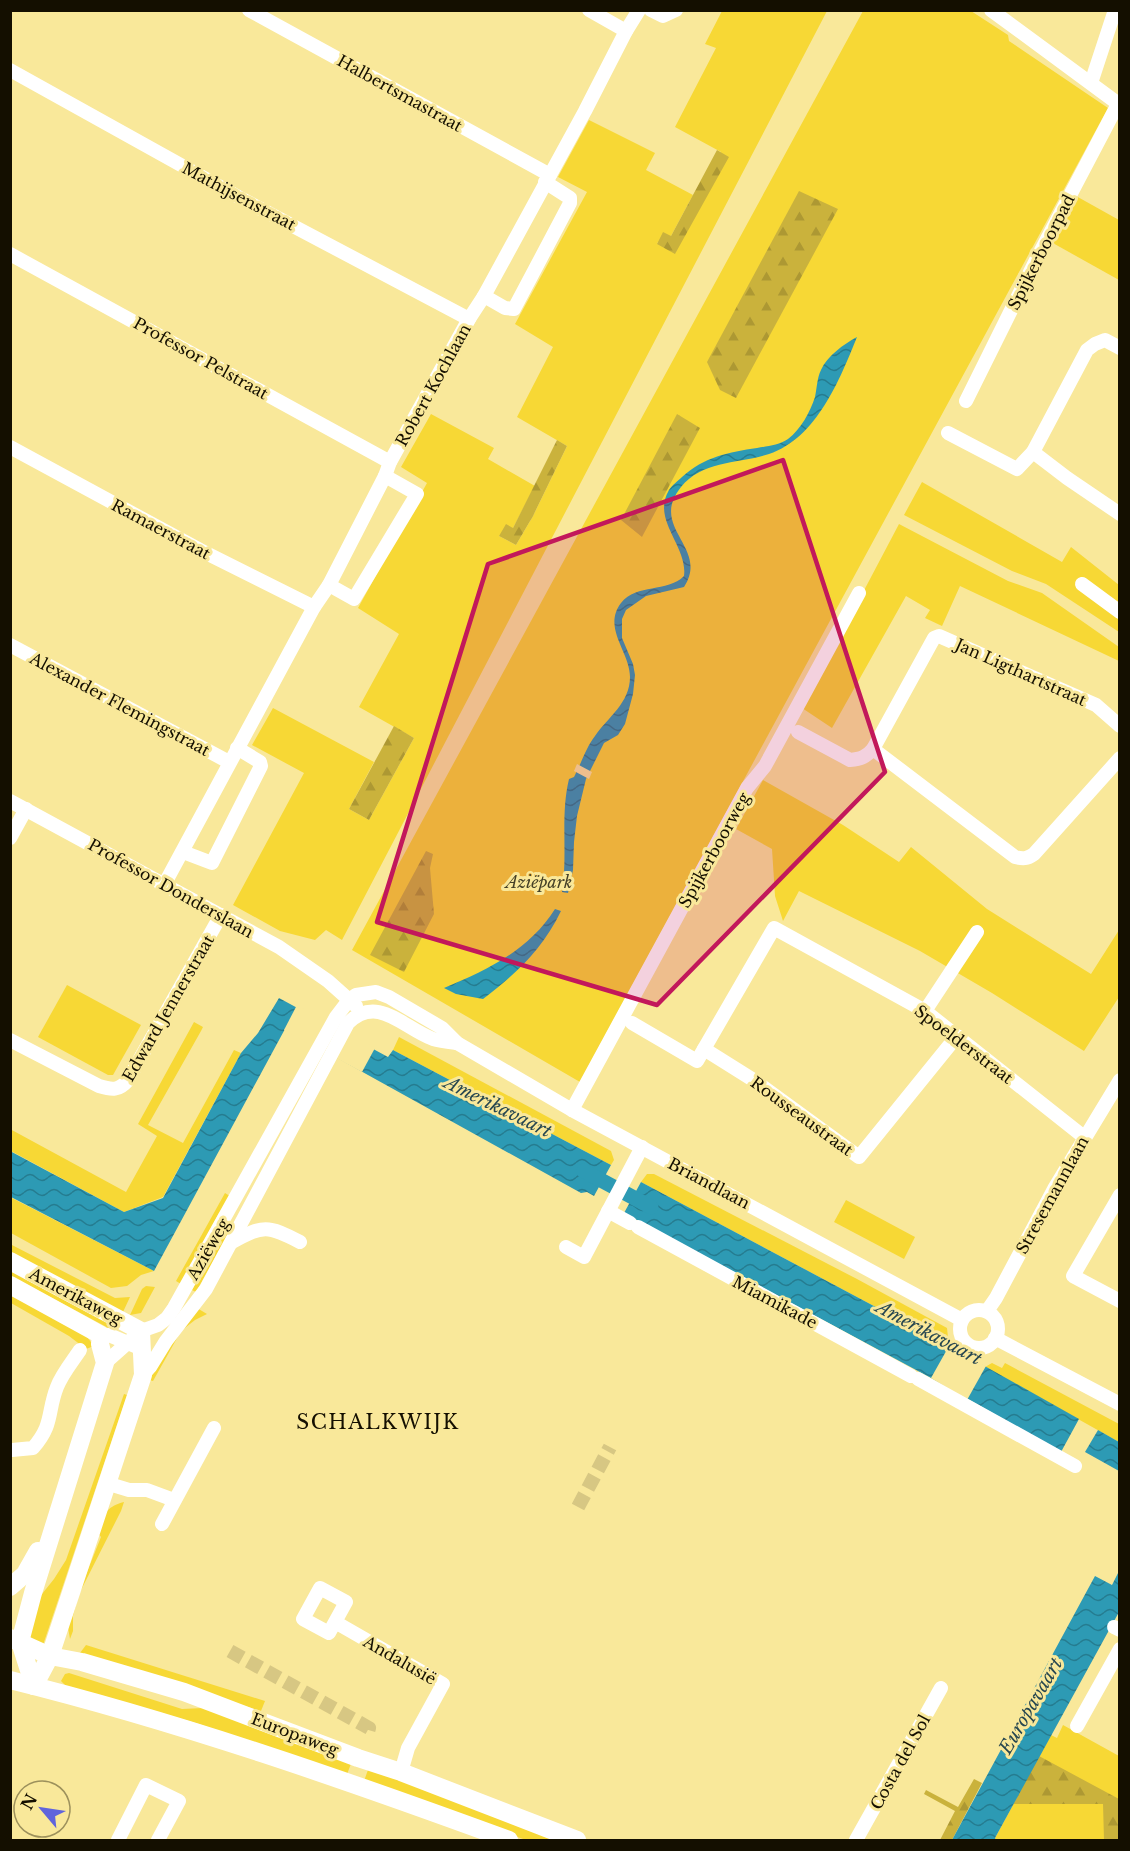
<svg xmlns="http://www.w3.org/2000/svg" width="1130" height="1851" font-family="'Libre Baskerville',serif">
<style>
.green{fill:#f7d835}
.forest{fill:url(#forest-firs)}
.water{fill:url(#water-waves)}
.pier{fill:#f9e89a}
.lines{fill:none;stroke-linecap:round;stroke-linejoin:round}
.canal{stroke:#2d9ab4;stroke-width:15}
.minor-tunnel{stroke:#d7c783;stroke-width:14;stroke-dasharray:14 7;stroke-linecap:butt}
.minor{stroke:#fff;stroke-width:14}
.major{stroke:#fff;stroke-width:18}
.marked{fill:#c2185b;fill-opacity:0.2;stroke:#c2185b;stroke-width:4.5;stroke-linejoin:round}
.labels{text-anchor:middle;stroke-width:6;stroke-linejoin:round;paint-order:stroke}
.street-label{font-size:16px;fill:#140f00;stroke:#f9e89a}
.park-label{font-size:16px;font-style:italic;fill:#443f26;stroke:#f9e89a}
.water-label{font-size:18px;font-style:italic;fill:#274750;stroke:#f9e89a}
.quarter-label{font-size:20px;letter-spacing:1.5px;fill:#140f00;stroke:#f9e89a}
</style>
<defs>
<pattern id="forest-firs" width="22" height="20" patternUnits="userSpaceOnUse" patternTransform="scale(1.5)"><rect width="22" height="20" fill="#cab23c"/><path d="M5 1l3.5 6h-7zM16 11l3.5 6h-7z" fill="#ad9833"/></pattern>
<pattern id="water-waves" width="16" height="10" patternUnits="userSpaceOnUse" patternTransform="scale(1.5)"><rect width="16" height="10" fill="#2d9ab4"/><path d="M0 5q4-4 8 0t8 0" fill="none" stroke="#257c90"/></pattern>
</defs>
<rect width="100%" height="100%" fill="#f9e89a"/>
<g class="green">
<path d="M722,11H827L342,940L326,930L315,940L280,931L233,905L304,773L252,745L273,708L374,762L349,809L369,820L414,738L359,707L399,634L358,608L427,483L401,467L431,414L494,448L488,459L535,486L513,528L499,536L516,545L533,516L567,446L517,417L553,347L515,324L587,192L558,177L589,120L655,153L646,170L693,195L671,236L657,243L675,253L721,152L675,127L716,48L705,44Z"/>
<path d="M863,11H971L1008,35L1009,41L1108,108L580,1082L352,950Z"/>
<path d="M1076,196L1119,220V280L1051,242Z"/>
<path d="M922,482L1062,562L1071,547L1119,585V632L1046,584L1012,571L904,515Z"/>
<path d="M899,524L1008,581L1042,593L1119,647V661L960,586L942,626L925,618L930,610L906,596L832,728L802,708Z"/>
<path d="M763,780L843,825L899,862L911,847L987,909L1091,974L1119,930V997L1084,1051L992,993L920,951L799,891L783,921L775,896L772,849L736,829Z"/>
<path d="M67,985L141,1025L113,1075H108L38,1037Z"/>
<path d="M194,1022L203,1027L201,1031L148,1125L183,1143L234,1050L241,1053L163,1197L124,1212L11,1151L10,1129L126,1192L157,1136L138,1124Z"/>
<path d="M399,1037L611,1151L614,1160L611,1165L393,1050Z"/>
<path d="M647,1174H654L857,1279L947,1328L949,1346L641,1182Z"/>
<path d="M225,1193L233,1198L219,1213L181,1284L176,1281Z"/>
<path d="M10,1197L154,1271L141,1275L127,1286L111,1288L11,1233Z"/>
<path d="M846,1200L915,1237L904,1259L834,1222Z"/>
<path d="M232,1227L196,1292L192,1290L222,1236Z"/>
<path d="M10,1244L115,1298L130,1297L123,1312L11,1252Z"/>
<path d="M10,1270L116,1327L114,1331L11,1276Z"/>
<path d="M146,1286L155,1287L141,1313L130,1315L142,1289Z"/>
<path d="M10,1293L84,1333L94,1346L86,1349L69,1336L11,1303Z"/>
<path d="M197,1308L207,1314L195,1320L181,1331L153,1381L149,1380L162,1356Z"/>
<path d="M992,1363L1002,1368L1005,1363L1119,1424V1442L985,1367Z"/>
<path d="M124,1394L127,1395L42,1648L29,1643L34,1604L54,1579L66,1560Z"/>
<path d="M124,1502L121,1511L79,1594L73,1616V1631L70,1639L67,1622L101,1537L97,1532C104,1515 105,1507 124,1502Z"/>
<path d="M86,1645L265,1701L261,1711L91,1658L80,1653Z"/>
<path d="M69,1673L182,1709L203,1708L352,1761L346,1777L199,1724L66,1686L61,1681L65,1674Z"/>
<path d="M1063,1725L1119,1756V1840H996L995,1838L1051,1735L1057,1738Z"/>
<path d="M369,1767L565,1840H526L363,1784Z"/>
</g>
<g class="forest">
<path d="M717,150L729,157L675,254L657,244L663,232L671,236Z"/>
<path d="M799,191L838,209L736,398L720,390L707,362Z"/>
<path d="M677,414L700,428L642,537L621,520Z"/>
<path d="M557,440L567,446L533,516L516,545L499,536L506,524L513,528Z"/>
<path d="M394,726L414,738L369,820L349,809Z"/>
<path d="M426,851L433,854L430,868L434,914L404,972L370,955Z"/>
<path d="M1039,1756L1119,1799V1840H1104L1103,1804H1013Z"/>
<path d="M974,1779L982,1783L952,1840H940L955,1811L924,1794L926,1790L958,1807Z"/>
</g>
<g class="water">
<path d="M857,337C840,379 817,438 769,454C739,464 703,460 681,487C648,528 710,547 684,587L646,596L626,610L622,619V638L633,664L635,675L633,694L625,724L618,735L604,743L586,779L577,816L574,842L573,870L568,893L562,892C568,854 560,816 569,779L574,777L576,773C582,761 587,746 595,736C608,717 630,703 630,677C630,652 602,628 621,603C637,583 667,593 684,576C688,546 651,520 669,490C672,485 678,481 682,477C704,457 729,452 757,448C768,446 779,445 788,439C801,429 810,412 815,397C817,388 817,378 821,370C827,356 844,344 857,337Z"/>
<path d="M555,909L561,911C542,950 517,973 483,999L456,994L444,988C488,970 529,950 555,909Z"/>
<path d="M279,998L388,1057L393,1050L611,1165L594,1196L587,1192L581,1193L285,1029L154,1271L11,1197L10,1151L124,1212L163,1198L241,1053L258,1033Z"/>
<path d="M641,1182L949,1346L1079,1419L1061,1452L931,1378L624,1213Z"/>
<path d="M1098,1430L1119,1442V1471L1085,1452Z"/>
<path d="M1119,1571V1612L995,1838L996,1840H952L1095,1576L1112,1585Z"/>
</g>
<g class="pier">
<path d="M577,764L592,772L589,779L574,771Z"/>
<path d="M297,1005L375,1048L362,1072L284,1030Z"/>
<path d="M949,1346L986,1366L967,1400L931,1378Z"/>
</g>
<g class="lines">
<path class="canal" d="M584,1171L651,1207"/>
<g class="minor-tunnel">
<path d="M578,1507L610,1447"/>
<path d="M230,1651L369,1728L367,1735"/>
</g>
<g class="minor">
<path d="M249,10L550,175"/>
<path d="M589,10L626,31"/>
<path d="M651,10L663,16L676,10"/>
<path d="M991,10L1120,105"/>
<path d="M10,70L242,199L469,319"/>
<path d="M1091,83L1115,10"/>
<path d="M10,254L390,462"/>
<path d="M484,296L505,308L514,309L570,203V198L545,182"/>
<path d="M966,401L1036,260L1118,104"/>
<path d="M948,433L1017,469L1033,452L1087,350L1095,344L1105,340L1120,348"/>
<path d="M10,447L200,550L314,607"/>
<path d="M1033,452L1067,478L1120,514"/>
<path d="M1082,584L1120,612"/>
<path d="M329,585L354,599L417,494L385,476"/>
<path d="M10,645L229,762"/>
<path d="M798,732L850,760C861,759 866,757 873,749L934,638L939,636L1096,705L1120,726"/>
<path d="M873,749L1015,857C1023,859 1027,859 1034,854L1120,758"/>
<path d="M10,801L279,947L328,981L356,1006"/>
<path d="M10,838L26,809"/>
<path d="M183,852L212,863L261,766L260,762L237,748"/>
<path d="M164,885L314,607L329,585L385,476L390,462L469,319L484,296L585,111L626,31L639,10"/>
<path d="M925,1011L977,932"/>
<path d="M632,1023L697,1061L774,928L925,1011L1084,1137"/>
<path d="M10,1040L99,1086C112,1090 119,1091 128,1080L221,915"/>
<path d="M704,1049L755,1081L859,1157L957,1036"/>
<path d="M572,1110L747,788L765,766L859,593"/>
<path d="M1120,1195L1073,1276L1120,1301"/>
<path d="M608,1211L630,1223"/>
<path d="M638,1227L911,1376"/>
<path d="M232,1242C263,1225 268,1225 300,1242"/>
<path d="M566,1247L584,1257L642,1147"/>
<circle cx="979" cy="1329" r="19"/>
<path d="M987,1311L996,1298L1054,1189L1120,1080"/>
<path d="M101,1335H109L135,1346"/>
<path d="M995,1338L1120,1404"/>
<path d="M105,1363L141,1331L158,1325L167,1318L174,1308L336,1017L349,1000L356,995L376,992L389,997L442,1028L457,1043L572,1110L962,1320"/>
<path d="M143,1375L150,1367L166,1341L206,1289L348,1023C378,994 403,1028 433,1039C440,1041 449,1042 457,1043"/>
<path d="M918,1379L1075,1466"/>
<path d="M12,1450L33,1448C54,1424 47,1412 57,1387C62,1374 72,1362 80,1350"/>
<path d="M106,1483L129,1490H147L174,1500"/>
<path d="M162,1524L214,1428"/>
<path d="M335,1622L329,1633L303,1619L320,1588L346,1602L335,1622L443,1684L408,1748L401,1772"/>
<path d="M1114,1627L1120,1630"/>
<path d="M1077,1726L1120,1649"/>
<path d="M118,1840L146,1785L179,1801L158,1840"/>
<path d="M856,1840L941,1688"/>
</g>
<g class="major">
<path d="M10,1261L141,1331L143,1375L50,1656L34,1686"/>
<path d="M10,1285L101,1335L100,1344L105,1363L33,1593L20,1642L34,1686"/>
<path d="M10,1587L25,1574L38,1551"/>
<path d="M10,1638L50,1656L82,1662L184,1692L358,1758L401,1772L577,1840"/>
<path d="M10,1680C180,1722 345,1780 509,1840"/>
</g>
</g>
<path class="marked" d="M783,460L885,772L657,1005L377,922L488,564Z"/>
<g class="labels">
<g class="street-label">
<text transform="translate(400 93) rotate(29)" y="6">Halbertsmastraat</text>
<text transform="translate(239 196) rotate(28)" y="6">Mathijsenstraat</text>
<text transform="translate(1041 252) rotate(-63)" y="6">Spijkerboorpad</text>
<text transform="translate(201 358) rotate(29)" y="6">Professor Pelstraat</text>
<text transform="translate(433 385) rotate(-61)" y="6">Robert Kochlaan</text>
<text transform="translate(161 529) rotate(28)" y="6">Ramaerstraat</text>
<text transform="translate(1021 672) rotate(24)" y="6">Jan Ligthartstraat</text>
<text transform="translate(120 704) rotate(28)" y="6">Alexander Flemingstraat</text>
<text transform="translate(714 850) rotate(-61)" y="6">Spijkerboorweg</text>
<text transform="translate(171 888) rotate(29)" y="6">Professor Donderslaan</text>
<text transform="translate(168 1008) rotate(-60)" y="6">Edward Jennerstraat</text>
<text transform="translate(964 1044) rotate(37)" y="6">Spoelderstraat</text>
<text transform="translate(802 1116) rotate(36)" y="6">Rousseaustraat</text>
<text transform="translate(709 1183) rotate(28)" y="6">Briandlaan</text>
<text transform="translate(1052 1195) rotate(-61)" y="6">Stresemannlaan</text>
<text transform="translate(208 1249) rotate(-60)" y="6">Aziëweg</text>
<text transform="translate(76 1296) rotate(28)" y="6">Amerikaweg</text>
<text transform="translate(775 1302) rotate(28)" y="6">Miamikade</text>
<text transform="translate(400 1660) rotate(30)" y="6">Andalusië</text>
<text transform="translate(295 1734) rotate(21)" y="6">Europaweg</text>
<text transform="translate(900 1762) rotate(-61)" y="6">Costa del Sol</text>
</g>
<g class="park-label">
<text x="539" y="888">Aziëpark</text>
</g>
<g class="water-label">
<text transform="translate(498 1107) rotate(26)" y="6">Amerikavaart</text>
<text transform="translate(929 1333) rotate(28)" y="6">Amerikavaart</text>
<text transform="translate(1031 1706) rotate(-60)" y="6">Europavaart</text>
</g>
<g class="quarter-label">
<text x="378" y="1429">SCHALKWIJK</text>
</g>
</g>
<rect width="1130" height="1851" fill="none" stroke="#140f00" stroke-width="24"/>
<g transform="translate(42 1809) rotate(299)"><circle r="28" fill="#f9e89a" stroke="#9d915c" stroke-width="1.5"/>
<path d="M0-4.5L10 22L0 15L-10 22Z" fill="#6064dc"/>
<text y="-9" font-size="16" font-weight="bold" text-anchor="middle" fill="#140f00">N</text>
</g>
</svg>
